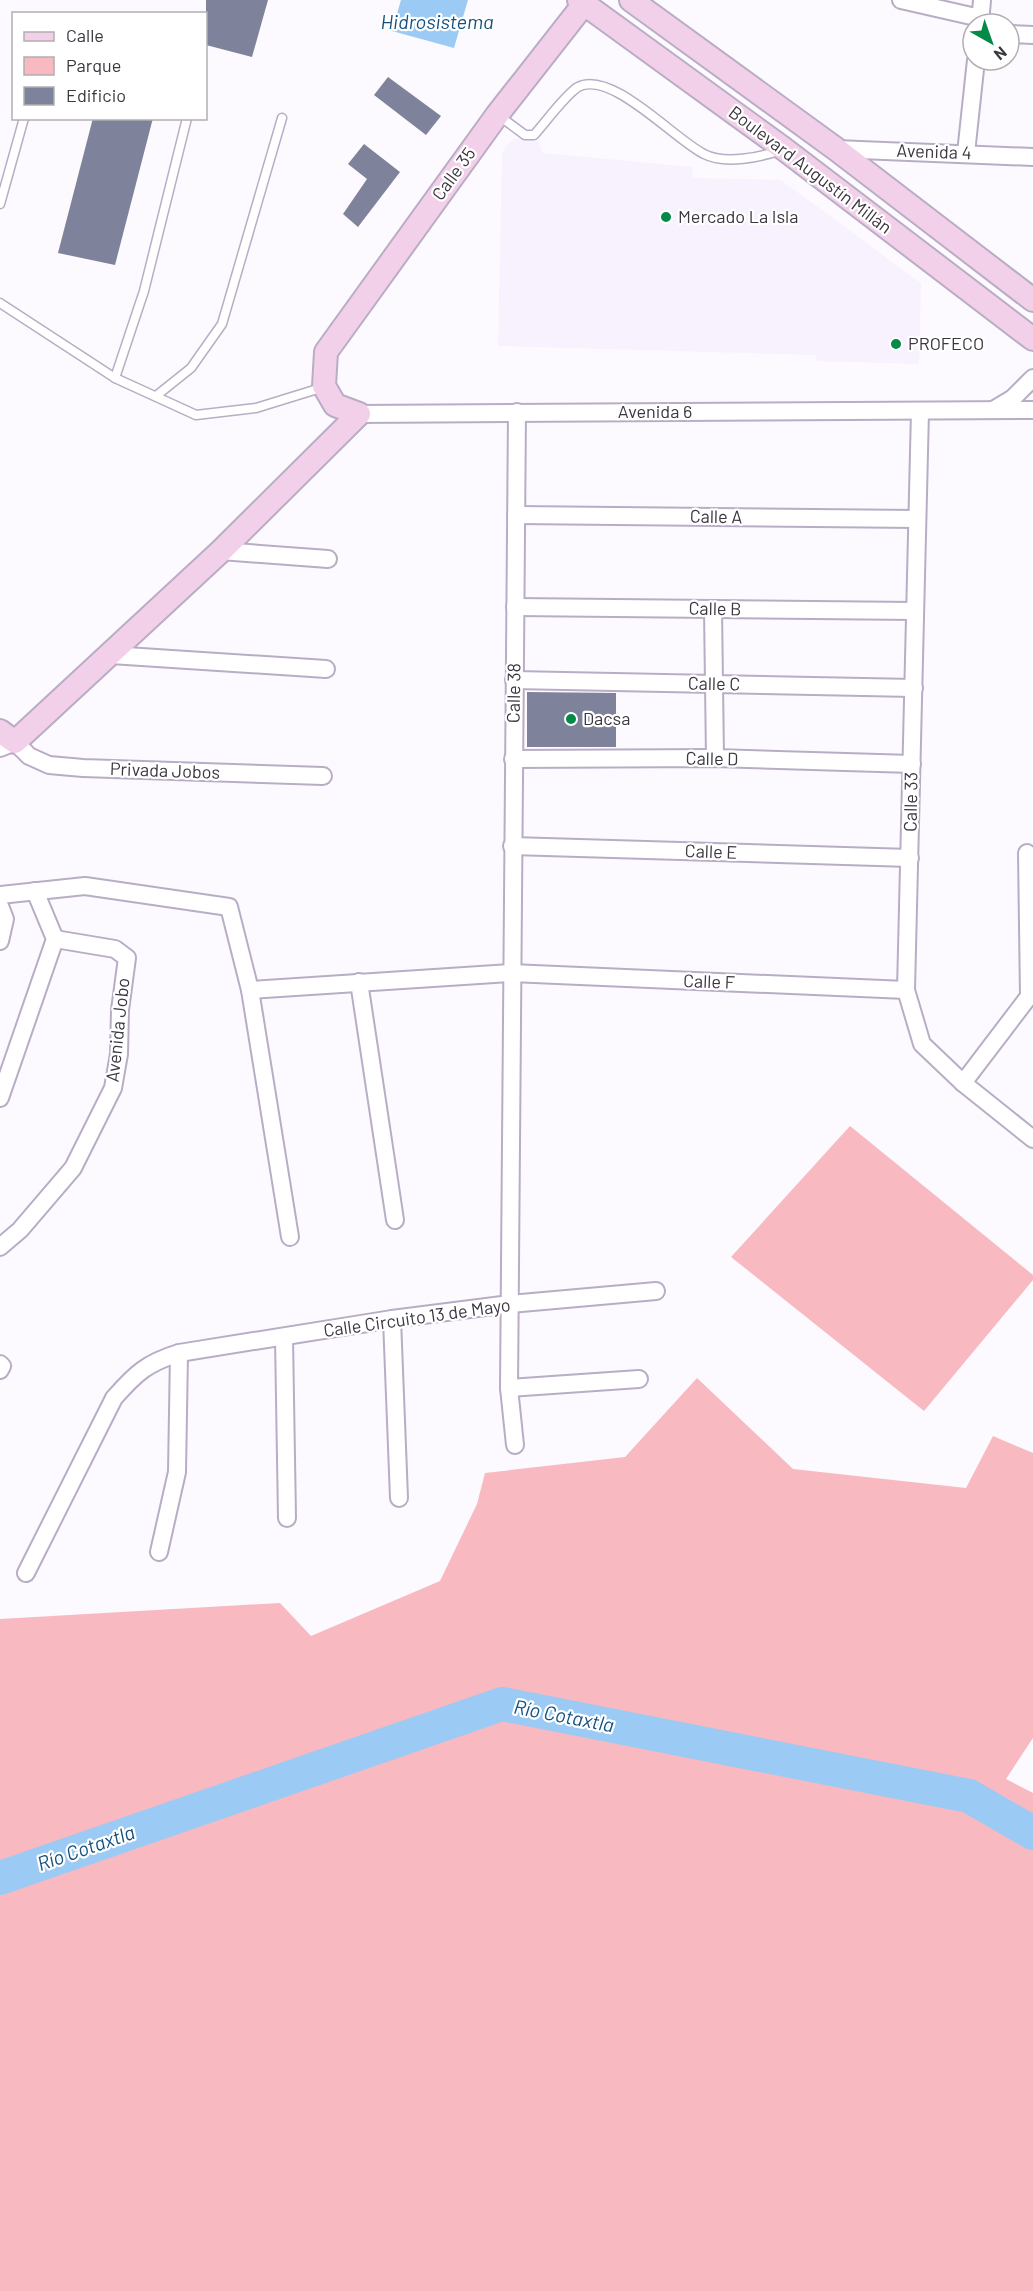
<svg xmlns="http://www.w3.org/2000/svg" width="1033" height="2291" font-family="Barlow,sans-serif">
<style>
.built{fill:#f8f1fe}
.green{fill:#f8b9c1}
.water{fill:#9bcbf5}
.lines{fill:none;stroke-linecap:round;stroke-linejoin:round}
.river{stroke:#9bcbf5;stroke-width:34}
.building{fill:#7e839b}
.lane-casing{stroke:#b9adc5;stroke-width:11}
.street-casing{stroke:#b9adc5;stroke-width:20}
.secondary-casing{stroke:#b9adc5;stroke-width:26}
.lane{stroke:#fff;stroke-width:8}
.street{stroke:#fff;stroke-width:16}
.secondary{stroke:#f3d0e9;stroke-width:22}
.poi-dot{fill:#048a46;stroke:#fff;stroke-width:2}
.labels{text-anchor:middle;stroke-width:4.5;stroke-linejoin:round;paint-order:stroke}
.street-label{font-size:18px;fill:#3b363f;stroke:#fff}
.poi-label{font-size:18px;fill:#3b363f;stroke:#fff;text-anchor:start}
.water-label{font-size:20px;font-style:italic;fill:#14517e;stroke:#fff}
</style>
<rect width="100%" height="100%" fill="#fcfaff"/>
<path class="built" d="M523,137L538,142L543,153L692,167L693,178L781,180L921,283L919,364L816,361V355L498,346L502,155L506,146L513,139Z"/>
<g class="green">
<path d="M850,1126L1033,1275V1280L924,1411L731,1257Z"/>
<path d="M697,1378L793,1469L966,1488L993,1436L1033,1453V1738L1006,1779L1033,1793V2291H0V1619L280,1603L311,1636L440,1581L477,1504L485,1473L625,1457Z"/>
</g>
<path class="water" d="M401,0H468L454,48L392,31Z"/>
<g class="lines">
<path class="river" d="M0,1878L502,1704L969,1796L1033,1833"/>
</g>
<g class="building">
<path d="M206,0H268L252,57L206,45Z"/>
<path d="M388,77L441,116L426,135L374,95Z"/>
<path d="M93,118H153L115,265L58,253Z"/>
<path d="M364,144L400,172L358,227L343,214L367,179L348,164Z"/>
<path d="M527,692L616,693V747H527Z"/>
</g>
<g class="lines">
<defs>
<g id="lane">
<path d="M498,115L525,135H534C545,123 565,95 578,87C611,69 675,140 704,154C725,165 761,157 781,150"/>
<path d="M0,204L24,118"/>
<path d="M0,303L115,378L196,415L256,408L324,387"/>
<path d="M115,378L144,291L187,118"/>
<path d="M156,396L191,368L222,324L282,118"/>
</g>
<g id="street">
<path d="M901,0L980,18L987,24"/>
<path d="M980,24L982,0"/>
<path d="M1009,34L1033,35"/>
<path d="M836,149L1033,157"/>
<path d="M966,153L976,60"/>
<path d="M993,410L1013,398L1033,378"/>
<path d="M920,411L906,990L922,1044L963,1083L1033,1139"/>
<path d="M359,414L1033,410"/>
<path d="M516,515L917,519"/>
<path d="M221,551L328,559"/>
<path d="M515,607L915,611"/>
<path d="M713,609L715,758"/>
<path d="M111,655L326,669"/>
<path d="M514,680L914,688"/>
<path d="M0,748L15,742L29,756L49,765L83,768L323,776"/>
<path d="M513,759L715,758L912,764"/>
<path d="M512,846L910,858"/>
<path d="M1027,853L1029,997"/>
<path d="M0,895L85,886L229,907L250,990L290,1237"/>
<path d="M0,906L5,919L0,941"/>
<path d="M359,982L395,1220"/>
<path d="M250,990L511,973L906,990"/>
<path d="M963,1083L1033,991"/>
<path d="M0,1098L55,939L35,891"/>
<path d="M0,1247L20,1230L73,1168L113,1088L119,1054L120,1010L127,958L115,949L55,939"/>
<path d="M392,1319L399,1498"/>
<path d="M284,1338L287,1518"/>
<path d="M0,1364L2,1366L0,1370"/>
<path d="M509,1388L639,1379"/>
<path d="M515,1445L509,1388L517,412"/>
<path d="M159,1552L177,1472L179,1353"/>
<path d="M26,1573L114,1398C136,1373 147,1363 179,1353L392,1319L510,1304L656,1291"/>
</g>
<g id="secondary">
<path d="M579,0L784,149L1033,339"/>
<path d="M631,0L836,149L1033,300"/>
<path d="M0,731L15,742L221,551L359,414L335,405L324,386L326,352L497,115L584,4"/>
</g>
</defs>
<use href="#lane" class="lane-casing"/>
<use href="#street" class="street-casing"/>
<use href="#secondary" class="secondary-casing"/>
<use href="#lane" class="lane"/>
<use href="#street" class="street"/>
<use href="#secondary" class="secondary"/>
</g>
<g class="poi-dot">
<circle cx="666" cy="217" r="6"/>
<circle cx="896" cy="344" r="6"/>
<circle cx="571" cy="719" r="6"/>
</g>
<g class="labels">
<g class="street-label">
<text transform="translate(934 152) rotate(2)" y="6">Avenida 4</text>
<text transform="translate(810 170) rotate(37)" y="6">Boulevard Augustín Millán</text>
<text transform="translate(454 174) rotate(-54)" y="6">Calle 35</text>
<text x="655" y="418">Avenida 6</text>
<text transform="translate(716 517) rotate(1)" y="6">Calle A</text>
<text transform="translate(715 609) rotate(1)" y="6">Calle B</text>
<text transform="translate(714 684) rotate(1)" y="6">Calle C</text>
<text transform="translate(514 693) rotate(-89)" y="6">Calle 38</text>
<text transform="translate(712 759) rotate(1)" y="6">Calle D</text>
<text transform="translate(165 771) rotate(2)" y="6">Privada Jobos</text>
<text transform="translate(911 802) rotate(-89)" y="6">Calle 33</text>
<text transform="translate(711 852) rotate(2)" y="6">Calle E</text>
<text transform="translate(709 982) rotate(2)" y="6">Calle F</text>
<text transform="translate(118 1030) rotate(-84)" y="6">Avenida Jobo</text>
<text transform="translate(417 1318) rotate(-8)" y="6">Calle Circuito 13 de Mayo</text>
</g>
<g class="poi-label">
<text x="678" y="223">Mercado La Isla</text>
<text x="908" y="350">PROFECO</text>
<text x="583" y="725">Dacsa</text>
</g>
<g class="water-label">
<text x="437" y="29">Hidrosistema</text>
<text transform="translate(564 1716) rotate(11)" y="7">Río Cotaxtla</text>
<text transform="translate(86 1848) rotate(-19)" y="7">Río Cotaxtla</text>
</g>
</g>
<rect x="12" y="12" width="195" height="108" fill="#ffffff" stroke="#b1afb2" stroke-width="1.5"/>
<rect x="24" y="32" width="30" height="9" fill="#f3d0e9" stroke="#b1afb2" stroke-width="1.5"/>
<text x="66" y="42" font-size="18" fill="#3b363f">Calle</text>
<rect x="24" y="57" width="30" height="18" fill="#f8b9c1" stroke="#b1afb2" stroke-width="1.5"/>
<text x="66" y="72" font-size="18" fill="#3b363f">Parque</text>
<rect x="24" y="87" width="30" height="18" fill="#7e839b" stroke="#b1afb2" stroke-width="1.5"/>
<text x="66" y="102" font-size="18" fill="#3b363f">Edificio</text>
<g transform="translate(991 42) rotate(140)"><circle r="28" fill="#ffffff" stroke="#b1afb2" stroke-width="1.5"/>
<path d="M0-4.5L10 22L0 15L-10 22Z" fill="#048a46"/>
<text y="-9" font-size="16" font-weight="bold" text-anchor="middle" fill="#3b363f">N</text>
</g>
</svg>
